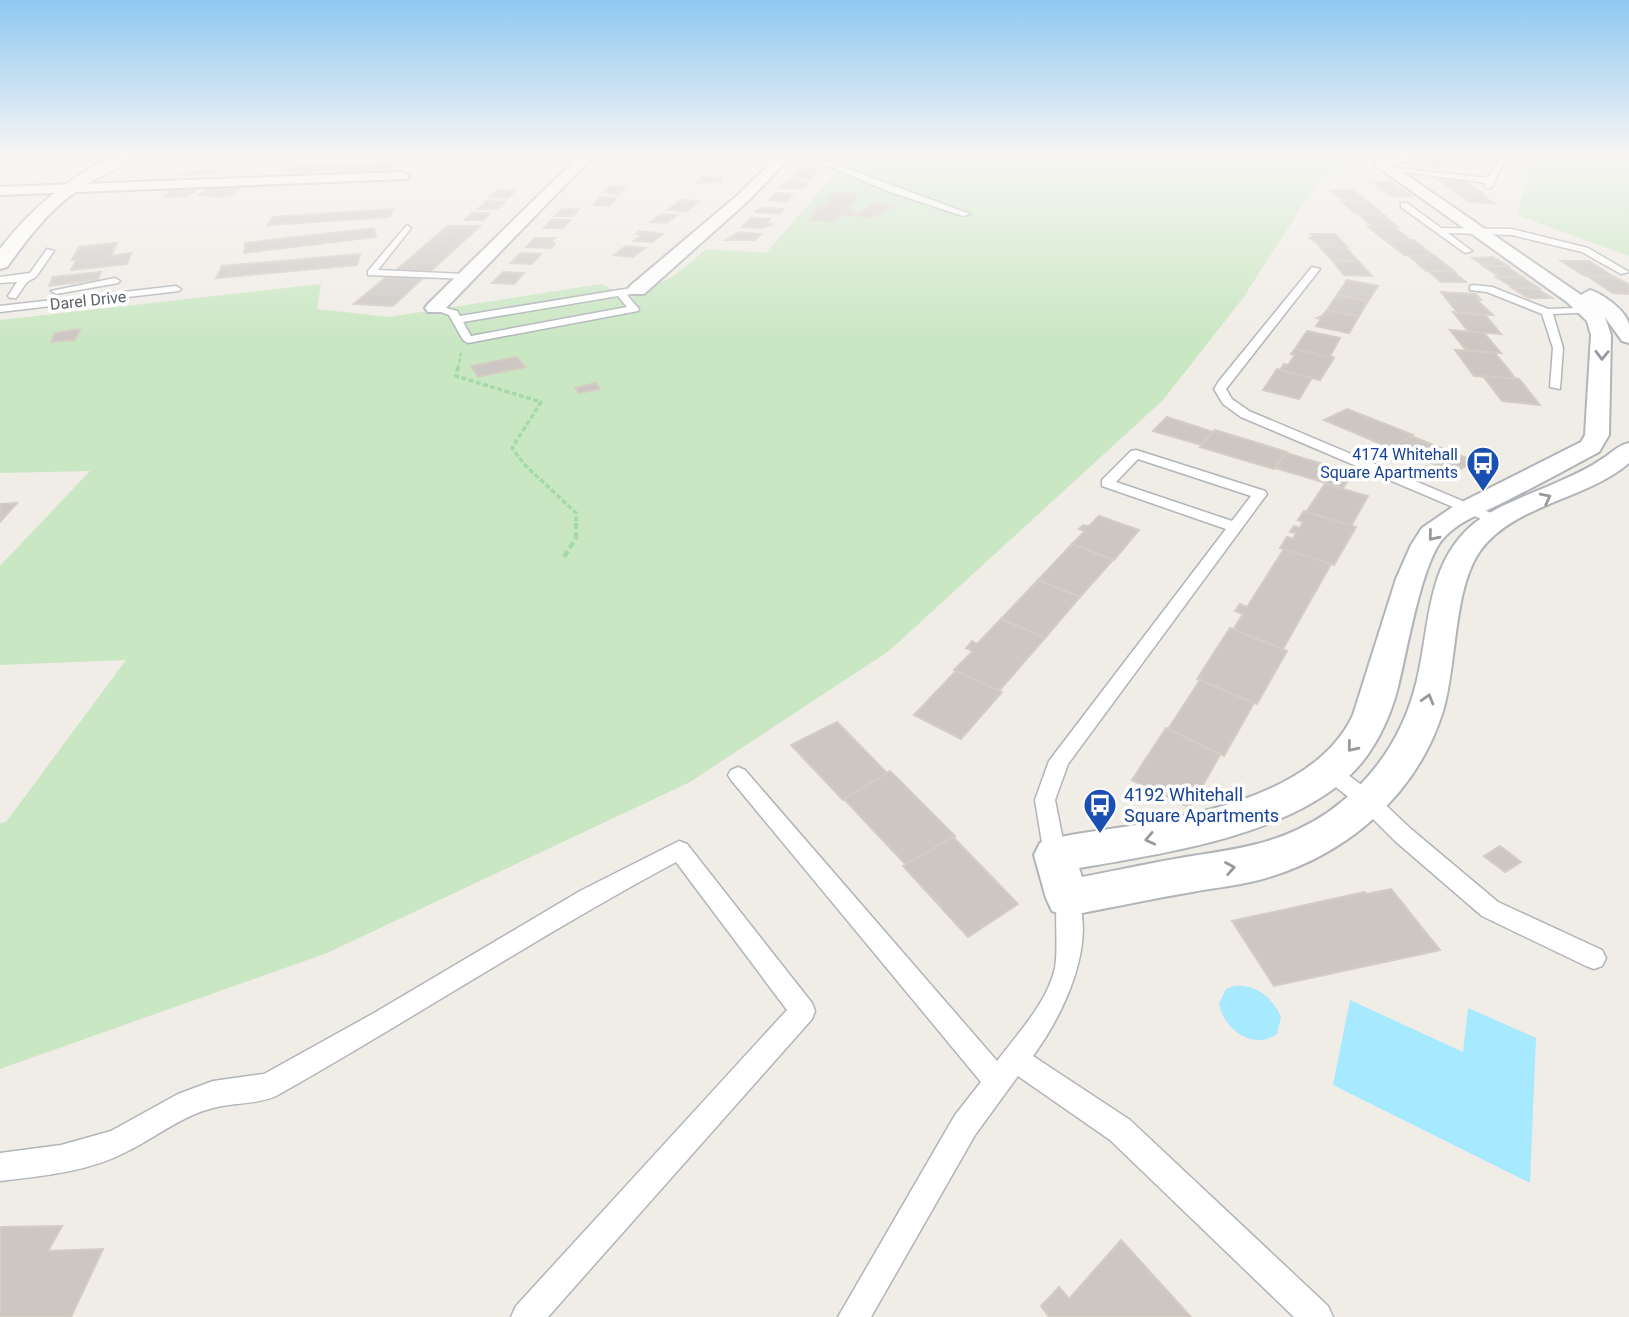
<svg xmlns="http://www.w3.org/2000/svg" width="1629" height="1317" font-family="Roboto,sans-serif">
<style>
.green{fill:#cae7c3}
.water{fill:#a7e9ff}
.building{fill:#ccc7c3;stroke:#d5cdc4;stroke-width:2}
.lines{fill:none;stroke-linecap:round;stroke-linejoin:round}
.service-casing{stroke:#b1b5b9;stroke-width:3}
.minor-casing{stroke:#b1b5b9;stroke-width:4}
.tertiary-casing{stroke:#b1b5b9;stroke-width:4}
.path-far3{stroke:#a6d9aa;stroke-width:2;stroke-dasharray:3.5 2;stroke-linecap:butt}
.path-far2{stroke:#a6d9aa;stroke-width:2.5;stroke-dasharray:4.5 2;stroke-linecap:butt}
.path-far1{stroke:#a6d9aa;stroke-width:3.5;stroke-dasharray:5 2.5;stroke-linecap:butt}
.path{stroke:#a6d9aa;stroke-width:4.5;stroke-dasharray:7 3.5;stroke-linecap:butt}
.service{fill:#fff;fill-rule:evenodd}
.minor{fill:#fff;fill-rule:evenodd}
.tertiary{fill:#fff;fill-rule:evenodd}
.oneway{stroke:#969a9c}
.labels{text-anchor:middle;stroke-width:7;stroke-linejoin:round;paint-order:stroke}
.far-street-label{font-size:16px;fill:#5e6367;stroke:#fff}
.far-transit-label{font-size:16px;fill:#164399;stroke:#fff;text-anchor:end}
.transit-label{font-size:18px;fill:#164399;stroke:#fff;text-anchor:start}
</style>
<rect width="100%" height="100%" fill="#f0ece6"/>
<g class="green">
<path d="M798,154H1354L1315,186L1243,298L1163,400L889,651L690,782L327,953L0,1069V823L6,822L126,660L0,665V566L90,471L0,473V320L321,284L317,309L389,317L602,284L630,298L672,277L707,249L766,253L837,172L796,155Z"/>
<path d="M1535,154H1608L1629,157V256L1517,215Z"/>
</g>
<g class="water">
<path d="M1234,986C1256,984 1272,997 1281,1017L1277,1034C1253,1051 1223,1029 1219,1003L1226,989Z"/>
<path d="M1350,1000L1463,1052L1468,1008L1536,1038L1530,1183L1333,1085Z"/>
</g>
<g class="building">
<path d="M1457,154L1478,158L1455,163L1436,159Z"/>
<path d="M1437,159L1456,164L1434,168L1416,163Z"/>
<path d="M397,162L392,169L287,172L295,165Z"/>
<path d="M802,167L818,169L810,179L793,178Z"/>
<path d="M219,170L214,174L180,175L186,171Z"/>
<path d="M701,176H723L720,182L697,183Z"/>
<path d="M791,180L801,181L800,183L807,184L804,188H780L782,184Z"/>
<path d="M1438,180H1463L1482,192L1456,191Z"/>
<path d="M1371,182H1390L1401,189H1382Z"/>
<path d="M610,186H626L619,194L603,193Z"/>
<path d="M240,188L234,194L222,197L198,195L207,189Z"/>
<path d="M1381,189H1400L1411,196H1392Z"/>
<path d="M498,190L515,191L507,198L490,197Z"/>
<path d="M1330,190H1353L1368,202L1344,201Z"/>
<path d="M171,191H195L188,196L164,197Z"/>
<path d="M1454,191L1477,192L1494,203L1470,202Z"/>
<path d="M844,192L858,194L846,209L855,210L852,215H841L836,221L808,220L816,214H813L818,206L822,207L835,193Z"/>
<path d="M776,193L793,194L786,202L769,200Z"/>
<path d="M600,197L616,198L610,206L593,205Z"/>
<path d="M681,200L699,201L687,211L668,210Z"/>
<path d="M487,201L505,202L497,209H478Z"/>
<path d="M1341,201L1368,202L1384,215L1356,214Z"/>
<path d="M875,203L893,207L868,218L854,215Z"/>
<path d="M763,208L784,209L780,214L754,212Z"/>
<path d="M393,209L390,217L267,225L273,217Z"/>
<path d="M562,209H579L573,216H555Z"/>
<path d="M472,213H490L484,220H465Z"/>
<path d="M661,214L677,215L667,223L651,222Z"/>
<path d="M1358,214L1383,215L1398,227L1373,226Z"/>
<path d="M751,218L770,219L766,224H773L762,228L742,227Z"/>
<path d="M551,220H570L563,228H544Z"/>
<path d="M448,226H480L431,271L396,270Z"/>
<path d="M1368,226L1394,227L1410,240H1384Z"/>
<path d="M374,228L376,237L244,253L245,243Z"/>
<path d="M639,231L663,234L652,242L634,241L642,234H636Z"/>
<path d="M739,232L761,234L755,240H726Z"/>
<path d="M1310,234H1335L1347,247L1321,246L1312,240L1310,238H1314Z"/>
<path d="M535,238H555L550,243H555L552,248L526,247Z"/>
<path d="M1385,240H1414L1434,256L1404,255Z"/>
<path d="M117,243L111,256L131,253L127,264L71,270L77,259L72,260L79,247Z"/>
<path d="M626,246L645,248L633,257L614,255Z"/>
<path d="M1319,246L1345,247L1359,262L1332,260Z"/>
<path d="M520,253L541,254L532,264L511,263Z"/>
<path d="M360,254L357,265L216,278L222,266Z"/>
<path d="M1408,255L1435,256L1455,272L1426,271Z"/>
<path d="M1493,257L1508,266H1485L1472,258Z"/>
<path d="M1332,260L1359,262L1372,276L1344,275Z"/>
<path d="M1561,261H1589L1614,277L1585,276Z"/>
<path d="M1483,266H1506L1523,277H1500Z"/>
<path d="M1428,271H1452L1466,282H1441Z"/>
<path d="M101,272L98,279L49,286L53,277Z"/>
<path d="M503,272L524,273L514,284L492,283Z"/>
<path d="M1587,276L1615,277L1629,285V294L1613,293Z"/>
<path d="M386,277L423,278L393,306L354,304Z"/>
<path d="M1496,277H1521L1539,288H1514Z"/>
<path d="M1347,280L1378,286L1368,301L1337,295Z"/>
<path d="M1512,288H1536L1552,298H1528Z"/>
<path d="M1441,292L1476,294L1481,300H1477L1493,315L1457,312Z"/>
<path d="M1337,295L1368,301L1359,316L1327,310Z"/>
<path d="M1327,310L1359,316L1349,333L1316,326L1321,319L1317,318L1322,316Z"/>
<path d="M1453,312L1485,315L1501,334L1468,331Z"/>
<path d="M80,329L75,340L51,342L55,333Z"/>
<path d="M1450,330L1484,333L1501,353L1466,350Z"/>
<path d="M1307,331L1340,338L1330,356L1334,358L1295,349Z"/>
<path d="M1295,349L1334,358L1320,380L1280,370L1284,364L1288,365L1295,355L1291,354Z"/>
<path d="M1455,350L1495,353L1516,379L1474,376Z"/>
<path d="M517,357L525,367L478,377L471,366Z"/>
<path d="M1277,369L1312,378L1299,399L1263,390Z"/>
<path d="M1483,376L1519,379L1540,405L1502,401Z"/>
<path d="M596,383L600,389L579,393L575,388Z"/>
<path d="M1347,409L1413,435L1390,448L1324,420Z"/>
<path d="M1167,417L1213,432L1202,445L1153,431Z"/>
<path d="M1215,430L1287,452L1274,469L1200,447Z"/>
<path d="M1411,436L1474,461L1455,473L1392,447Z"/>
<path d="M1286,453L1353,473L1343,488L1275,468Z"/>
<path d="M1325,484L1368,496L1351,526L1306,512Z"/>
<path d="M17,503L0,522V504Z"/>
<path d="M1304,511L1356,527L1334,565L1280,548L1287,537L1293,539L1296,533L1290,532L1294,526L1300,528L1303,522L1298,520Z"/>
<path d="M1099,516L1139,530L1114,560L1072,544L1085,531L1079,529L1083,525L1089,526Z"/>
<path d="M1072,544L1113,560L1080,597L1038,580Z"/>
<path d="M1284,549L1331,564L1283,649L1233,630L1243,614L1235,611L1240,604L1247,607Z"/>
<path d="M1038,580L1080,597L1045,638L1001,619Z"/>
<path d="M1001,619L1045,638L999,691L954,670L973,651L966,648L972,641L977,644Z"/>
<path d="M1230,628L1287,651L1257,704L1197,679Z"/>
<path d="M956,671L1002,692L961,739L914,715Z"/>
<path d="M1200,680L1254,703L1224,756L1168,729Z"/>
<path d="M837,722L887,773L843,800L791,745Z"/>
<path d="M1166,728L1220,755L1190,808L1132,780Z"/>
<path d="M890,771L955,836L906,865L844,799Z"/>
<path d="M953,837L1018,904L968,937L903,866Z"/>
<path d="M1500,846L1521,862L1505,872L1484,856Z"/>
<path d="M1391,889L1440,950L1274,986L1232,921L1365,892L1366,894Z"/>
<path d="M62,1226L48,1251L103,1249L71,1317H0V1227Z"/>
<path d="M1121,1240L1191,1317H1049L1041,1306L1059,1287L1069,1299Z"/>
</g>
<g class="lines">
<defs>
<g id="service">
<path d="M799,154H808L970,214L963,216L890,192Z"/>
<path d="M1502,156L1505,158L1492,187L1488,189L1484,187L1486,183L1383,169L1387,167L1488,178Z"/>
<path d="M1401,203H1407L1441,228L1512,229L1588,248L1629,272L1621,274L1582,252L1512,235L1448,233L1472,251L1465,253L1401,207Z"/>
<path d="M407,225L411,228L378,270L465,274L468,275V279L368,275V271Z"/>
<path d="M47,249L54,251L36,277L27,282L16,298H10L8,296L17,282L0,283V277L30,273Z"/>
<path d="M1312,267L1320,269L1226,389L1232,399L1249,411L1503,518L1505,521L1503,524H1493L1241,417L1223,404L1214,389L1219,381Z"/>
<path d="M115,278L120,281L118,283L56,294L51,291Z"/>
<path d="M1473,285L1492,287L1548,309L1601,307V311L1597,312L1553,314L1563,348L1560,389L1550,387L1553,348L1542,314L1487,292L1470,290V286Z"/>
<path d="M176,286L181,289L179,291L0,312V306Z"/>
<path d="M637,287L642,290L640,292L627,295L639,309L638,311L468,343L463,340L449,315L430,308L435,305L457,311L460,316ZM618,296L627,307L471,336L463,322Z"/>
<path d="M1136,450L1265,491L1267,494L1068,764L1055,800L1066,855L1063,861L1055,864L1047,861L1044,855L1035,800L1049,761L1226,529L1102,486V480L1131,451ZM1138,459L1251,496L1232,521L1116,482Z"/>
<path d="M1329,763L1336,766L1375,795L1411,829L1498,902L1602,950L1606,958L1602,966L1594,969L1586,966L1482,916L1395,841L1361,807L1322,776L1319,771L1322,766Z"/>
<path d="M738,767L745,770L997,1061C1018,1033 1047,1003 1055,968C1059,948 1053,903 1059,891L1067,888L1075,891C1099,942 1063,1015 1033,1056L1130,1120L1328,1306L1333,1317H1294L1110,1140L1018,1076L975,1135L871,1317H838L955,1115L981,1082L731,780L728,775L731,770Z"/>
<path d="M679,841L687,844L812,1003L815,1011L812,1019L548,1317H511L516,1306L787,1010L676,862C540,935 411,1020 276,1096C256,1105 234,1102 213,1108C181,1116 155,1138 126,1152C88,1172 42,1176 0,1181V1153L61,1145L111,1131L178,1094L213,1081L264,1074L374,1013L580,891Z"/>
</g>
<g id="minor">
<path d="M581,154H595L442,312H428L425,308L428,304Z"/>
<path d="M780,154H793L748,201L644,294H630L628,290L630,286L738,195Z"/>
<path d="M1406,154H1429L1392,165L1581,295L1590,290C1603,294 1627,311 1629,325C1629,331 1629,337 1629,343L1622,341L1605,317L1611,335L1609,435L1599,452C1569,468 1540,484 1510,499C1488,511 1458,520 1442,540C1421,566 1407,651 1398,687C1390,719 1373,755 1347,778C1280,837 1165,853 1079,868L1082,877C1119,870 1155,862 1192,856C1243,848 1282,843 1327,813C1374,780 1404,735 1417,680C1430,627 1426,567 1470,527C1495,505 1530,495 1560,481C1574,475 1589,468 1602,459C1612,453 1618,445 1629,443V463C1586,500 1514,504 1480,551C1453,589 1457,665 1443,711C1416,798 1342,859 1255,881C1234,886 1213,888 1192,892C1150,899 1109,908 1067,916L1052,911L1046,898L1034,855L1040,843C1069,833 1100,831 1130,826C1205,813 1317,792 1353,715L1396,579L1411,545L1422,528L1454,506L1581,442L1585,435L1591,335L1587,321L1567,302L1374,164L1376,161Z"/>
<path d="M402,172L409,176L407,179L0,195V187Z"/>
</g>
<path id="tertiary" d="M117,154H136C124,167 96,177 81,188C50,208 28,238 7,267L0,269V249C32,207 69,177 117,154Z"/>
</defs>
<use href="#service" class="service-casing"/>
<use href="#minor" class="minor-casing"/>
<use href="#tertiary" class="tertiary-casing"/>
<path class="path-far3" d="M1566,169L1565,163L1569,154"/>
<path class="path-far2" d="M458,369L461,353"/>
<path class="path-far1" d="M458,367L456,376L541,402L512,448L525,465L576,513V525"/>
<path class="path" d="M564,557L576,538V523"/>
<use href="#service" class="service"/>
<use href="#minor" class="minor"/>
<use href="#tertiary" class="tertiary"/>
</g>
<defs><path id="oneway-chevron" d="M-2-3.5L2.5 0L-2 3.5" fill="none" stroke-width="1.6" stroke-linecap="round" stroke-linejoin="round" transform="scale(1.75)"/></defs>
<g class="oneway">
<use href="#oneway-chevron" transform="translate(1602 355) rotate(91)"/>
<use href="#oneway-chevron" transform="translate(1546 498) rotate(-27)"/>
<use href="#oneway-chevron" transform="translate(1433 536) rotate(129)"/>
<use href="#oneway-chevron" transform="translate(1428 699) rotate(-74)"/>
<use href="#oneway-chevron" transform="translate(1352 747) rotate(129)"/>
<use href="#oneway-chevron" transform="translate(1150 839) rotate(168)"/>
<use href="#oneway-chevron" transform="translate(1230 868) rotate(-10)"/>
</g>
<linearGradient id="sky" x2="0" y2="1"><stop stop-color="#8ec9f1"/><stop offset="0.46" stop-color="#f8f6f4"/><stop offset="1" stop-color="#f8f6f4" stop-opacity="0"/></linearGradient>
<rect width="1629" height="338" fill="url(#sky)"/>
<defs>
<symbol id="bus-pin" viewBox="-11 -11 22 30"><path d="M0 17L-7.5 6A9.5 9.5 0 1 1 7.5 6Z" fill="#1a4fb4" stroke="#fff"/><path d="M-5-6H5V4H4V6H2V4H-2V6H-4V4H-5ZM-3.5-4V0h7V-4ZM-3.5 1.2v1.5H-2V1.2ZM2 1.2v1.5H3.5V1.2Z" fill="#fff"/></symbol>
</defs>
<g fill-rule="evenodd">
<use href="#bus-pin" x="1464" y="444" width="38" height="52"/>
<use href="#bus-pin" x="1081" y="786" width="38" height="52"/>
</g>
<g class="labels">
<g class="far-street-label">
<text transform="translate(88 300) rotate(-6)" y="6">Darel Drive</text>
</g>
<g class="far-transit-label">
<text x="1458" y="460">4174 Whitehall<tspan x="1458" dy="18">Square Apartments</tspan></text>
</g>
<g class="transit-label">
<text x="1124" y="801">4192 Whitehall<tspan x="1124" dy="21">Square Apartments</tspan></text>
</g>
</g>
</svg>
